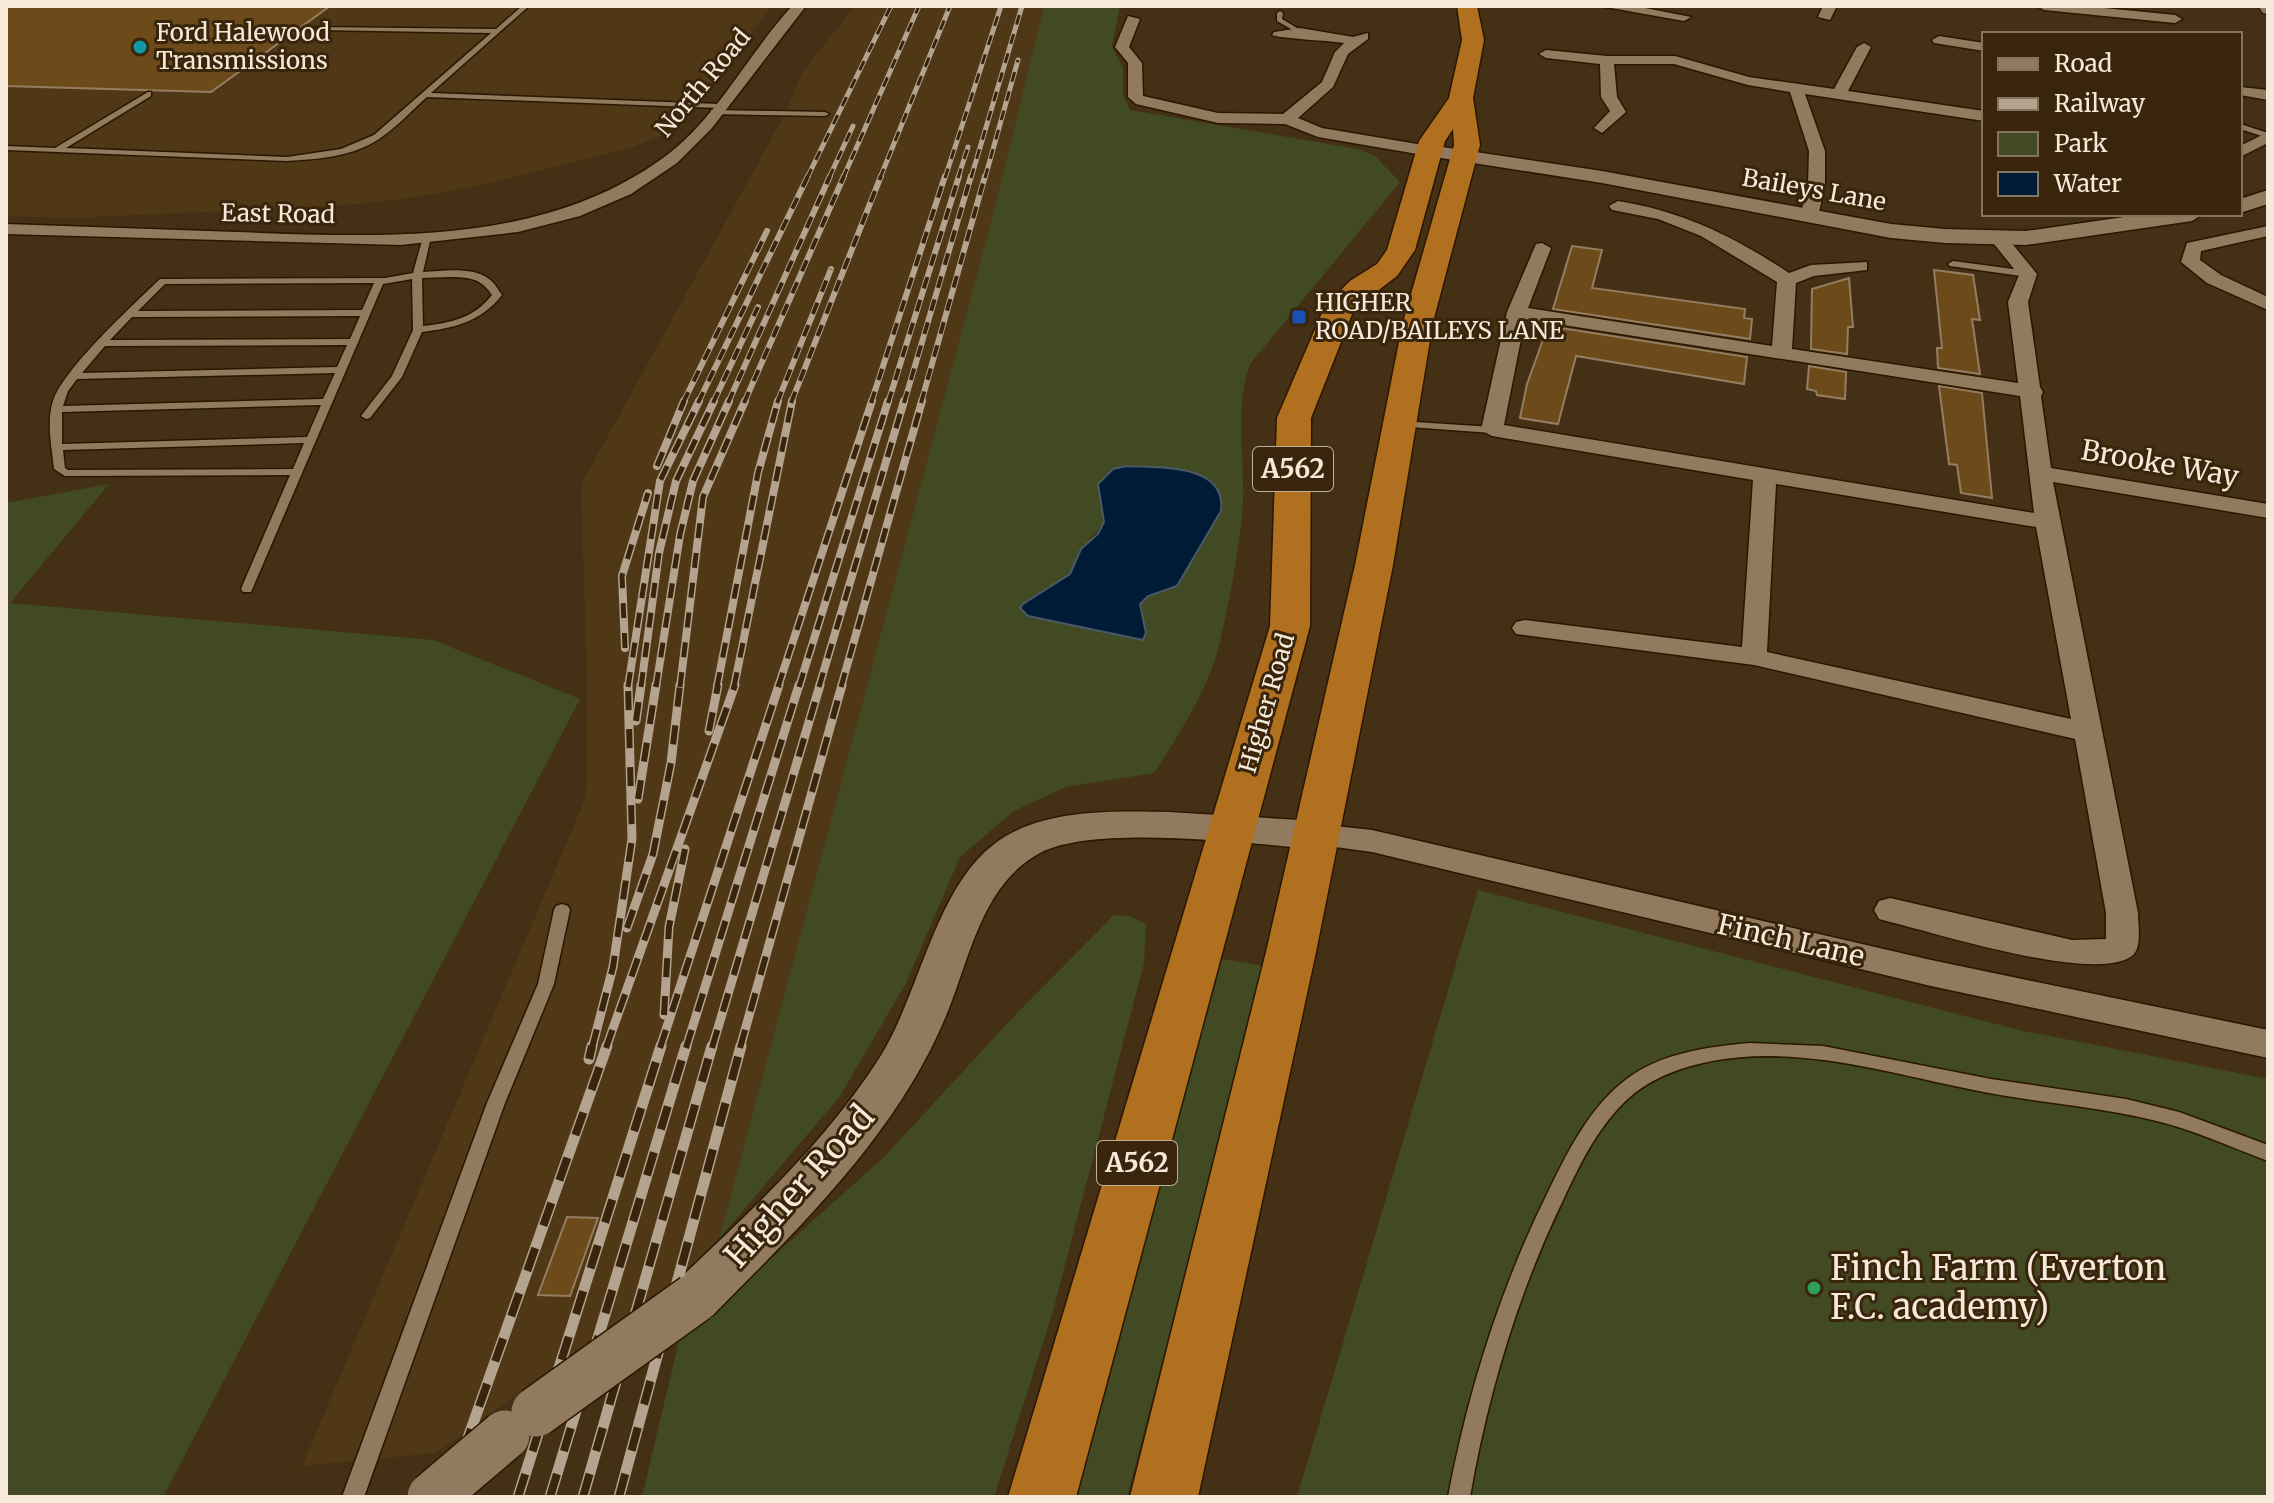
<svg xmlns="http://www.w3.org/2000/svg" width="2274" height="1503" font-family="Merriweather,serif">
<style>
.built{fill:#503816}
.green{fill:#424a24;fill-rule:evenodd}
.water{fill:#001b36;stroke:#4a5967;stroke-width:2}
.building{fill:#6c4a1a;stroke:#957d61;stroke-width:2}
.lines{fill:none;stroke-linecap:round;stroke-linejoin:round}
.service-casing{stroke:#291700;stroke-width:3}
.minor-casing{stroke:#291700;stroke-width:3}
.tertiary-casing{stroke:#291700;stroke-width:3}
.trunk-casing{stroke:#291700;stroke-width:3}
.service{fill:#917a5e;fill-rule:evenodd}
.minor{fill:#917a5e;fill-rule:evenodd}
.tertiary{fill:#917a5e;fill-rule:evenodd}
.trunk{fill:#b1701f;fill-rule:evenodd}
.rail-far4-casing{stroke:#b3a38f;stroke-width:5}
.rail-far3-casing{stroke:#b3a38f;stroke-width:6}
.rail-far2-casing{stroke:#b3a38f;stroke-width:8}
.rail-far1-casing{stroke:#b3a38f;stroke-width:9}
.rail-casing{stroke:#b3a38f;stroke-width:11}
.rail-far4{stroke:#39250b;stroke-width:3;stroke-dasharray:10;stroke-linecap:butt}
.rail-far3{stroke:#39250b;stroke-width:4;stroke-dasharray:12;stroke-linecap:butt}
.rail-far2{stroke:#39250b;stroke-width:5;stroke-dasharray:15;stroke-linecap:butt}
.rail-far1{stroke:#39250b;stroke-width:6;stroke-dasharray:19;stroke-linecap:butt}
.rail{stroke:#39250b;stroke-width:8;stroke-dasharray:24;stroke-linecap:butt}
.tertiary-bridge-casing{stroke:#291700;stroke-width:52;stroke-linecap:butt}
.tertiary-bridge{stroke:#917a5e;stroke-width:49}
.culture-dot{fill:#0f9aa8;stroke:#39250b;stroke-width:3}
.transit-dot{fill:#1a4fb4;stroke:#39250b;stroke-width:3}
.leisure-dot{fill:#2e9e5b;stroke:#39250b;stroke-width:3}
.labels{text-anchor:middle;stroke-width:6;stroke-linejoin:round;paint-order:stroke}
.far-poi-label{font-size:24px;fill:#f6e9da;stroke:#39250b;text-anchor:start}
.far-street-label{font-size:24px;fill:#f6e9da;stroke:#39250b}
.shield{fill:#39250b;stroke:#bdae9c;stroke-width:2}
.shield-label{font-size:26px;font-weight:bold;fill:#f6e9da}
.street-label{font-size:28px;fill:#f6e9da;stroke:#39250b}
.near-street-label{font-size:34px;fill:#f6e9da;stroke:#39250b}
.near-poi-label{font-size:34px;fill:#f6e9da;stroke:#39250b;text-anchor:start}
</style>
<rect width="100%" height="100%" fill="#443015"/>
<g class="built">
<path d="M6,6H772L678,129L630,148L482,185L403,199L338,206L69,218L6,216Z"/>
<path d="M855,6H1044L991,222L719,1239L705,1260L435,1453L302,1466L586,797L587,681L581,485L785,114L802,73Z"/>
</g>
<g class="green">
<path d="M1044,6H1120L1112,46L1123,68V95L1130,110L1358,149L1375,156L1400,182L1250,364C1234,409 1245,455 1243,503C1241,541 1226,623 1215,660C1202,699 1176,739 1154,773L1066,787L1014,811L960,857L906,983L840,1096L719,1239L991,222ZM1126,466L1209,533L1168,590L1148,596L1139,604L1143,639L1028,616L1022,612L1031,598L1070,574L1081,549L1104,523L1098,484L1113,469Z"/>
<path d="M109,484L10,603L433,640L580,699L163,1497H6V503Z"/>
<path d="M1478,890L2019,1030L2268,1079V1497H1297Z"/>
<path d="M1114,915L1130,916L1146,924L1144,963L1053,1311L994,1497H642L679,1341L885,1156L1016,1014Z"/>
<path d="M1218,958L1265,966L1127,1497H1071Z"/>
</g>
<path class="water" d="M1126,466C1159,468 1227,463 1221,511L1177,586L1148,596L1140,604L1146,633L1143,640L1028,616L1020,608L1023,604L1070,574L1081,549L1098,534L1104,522L1098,484L1113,469Z"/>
<g class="building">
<path d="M6,6H330L211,92L6,86Z"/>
<path d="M1572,246L1602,250L1592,288L1745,309L1744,318L1752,319L1750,339L1553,309Z"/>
<path d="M1934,270L1973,275L1980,320L1972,319L1980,374L1938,368L1937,348H1942Z"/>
<path d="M1849,278L1853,327H1848L1847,354L1811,349L1812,289Z"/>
<path d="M1548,326L1747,357L1744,384L1576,356L1558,424L1520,418L1527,384Z"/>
<path d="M1809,366L1846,372L1845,399L1817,395L1816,391L1807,389Z"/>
<path d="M1939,386L1982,393L1992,498L1961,493L1957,465L1949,464Z"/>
<path d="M567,1217L598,1218L570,1296L538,1295Z"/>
</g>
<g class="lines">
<defs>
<g id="service">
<path d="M522,6H529L431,93L719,104L723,106L719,108L427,97C411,111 396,128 379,139C352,157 318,159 287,161L6,150V146L55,148L148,92H151V96L66,148L287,157L341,149L374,135L491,33L318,30L316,27L496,29Z"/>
<path d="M1280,11L1283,13L1282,19L1302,31V33H1298L1277,21V13Z"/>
<path d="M714,110L825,112L829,114L825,116L711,114V110Z"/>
<path d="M2240,124L2268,133V138L2240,129Z"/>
<path d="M427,234L431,237L423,272C442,271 473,266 489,279C495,283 498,290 502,295C481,322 454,328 422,332L402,377L370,418L366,419L361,416L392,376L413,330L412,279L383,284L251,592H243L241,589L290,475L65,476L54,469C52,448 46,422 53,401C64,368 133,305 160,279L385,278L413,273L423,237ZM449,277C468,277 481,278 492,295C474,318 451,323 423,326L422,278ZM374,283L362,310L138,311L165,284ZM360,316L350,339L110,340L132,317ZM347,345L337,367L82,373L105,346ZM335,373L323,399L63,406L68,391L77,379ZM321,405L307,437L62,444V412ZM304,443L293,469L68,470L65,468L63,450Z"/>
<path d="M1953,261L2028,271L2033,274L2028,277L1950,266L1948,264Z"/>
<path d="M1400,421L1492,427L1497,430L1492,433L1396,426V422Z"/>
<path d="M562,904L568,906L570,910L554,984L505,1103L364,1497H342L487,1103L538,984L554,910L556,906Z"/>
<path d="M1749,1043L1823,1046L1991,1079L2126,1099L2179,1112L2268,1145V1161C2228,1146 2190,1128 2148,1119C2089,1105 2028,1102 1969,1089C1885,1072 1798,1045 1712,1061C1682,1067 1653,1077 1630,1097C1600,1123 1581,1162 1564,1198C1518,1293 1488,1393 1470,1497H1448C1468,1391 1500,1289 1548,1192C1568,1151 1590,1106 1628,1078C1662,1053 1707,1047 1749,1043Z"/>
</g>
<g id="minor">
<path d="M792,6H806L712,128L677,163L631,194L580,216L518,232L401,245L6,234V224C83,227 159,229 236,232C381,237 540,247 663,158C716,120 748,54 792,6Z"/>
<path d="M1600,6H1635L1691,17L1684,21Z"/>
<path d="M1823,6H1837L1830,20L1818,17Z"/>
<path d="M2037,6H2084L2175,15L2182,19L2175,23L2044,10Z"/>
<path d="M2258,6H2268V14L2263,13Z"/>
<path d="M1128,16L1140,19L1129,47L1142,63L1143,96L1218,113L1283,114L1322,82L1335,52L1344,43C1332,41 1276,38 1272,35L1274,32L1300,28L1353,37L1368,33V39L1348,54L1333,87L1298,118L1322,128L1429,146L1437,151L1429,156L1318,137L1285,124L1218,123L1136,104L1128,97V63L1115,47Z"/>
<path d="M1939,36L1984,43V51L1934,43L1932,40Z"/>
<path d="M1864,43L1871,47L1848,91L1984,111V121L1805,94L1825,151V184L1818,217L1809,222L1800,217L1808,184L1809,151L1790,92L1748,85L1674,64H1614L1617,97L1626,112L1602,133L1594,128L1610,111L1601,97L1600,64L1546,58L1539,54L1546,50L1607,56H1675L1749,77L1834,89L1857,47Z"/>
<path d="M2240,87L2268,90V100L2240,95Z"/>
<path d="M2268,132V143L2240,157V146Z"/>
<path d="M1618,201C1682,211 1735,237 1789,273L1811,265L1867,262V270L1814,276L1796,283L1792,349L2018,383L2008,302L2019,275L1990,239L1999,234L2005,235L2037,274L2028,302L2040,387L2043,392L2041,396L2051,468L2268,504V518L2053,482L2138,913C2138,925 2142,947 2133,955C2099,985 1936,933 1890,922L1879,919L1874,910L1879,901L1890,898L2072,940L2106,939V913L2075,739L1754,665L1516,634L1512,628L1516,622L1525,620L1742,647L1753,480L1492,436L1481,430L1507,312L1536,244L1542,243L1551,248L1528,308L1772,346L1777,282L1701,236L1658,219L1612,210L1609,206ZM1525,319L2020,396L2034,513L1504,425ZM1776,484L2036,527L2071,719L1767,652Z"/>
<path d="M2268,226V236L2201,251L2200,260L2221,275L2268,297V310L2207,283L2181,262L2187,243Z"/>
<path d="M1316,824L1372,830L1931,960L2268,1030V1058L1931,986L1372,852L1306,843L1301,835L1306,827Z"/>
</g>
<g id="tertiary">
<path d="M1429,145L1602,171L1891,224L1945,229L2026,231L2145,214H2203L2192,221L2026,245L1945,243L1891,238L1602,183L1422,155L1419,151L1422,147Z"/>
<path d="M2268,190V204L2240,213V199Z"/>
<path d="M1169,812L1316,821L1329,825L1335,835L1329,845L1316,849C1252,844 1095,824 1040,853C983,883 970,956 948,1011C900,1131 802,1225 713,1315L695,1322L677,1315L670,1298L677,1281C750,1212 826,1142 880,1057C919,995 935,890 993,845C1040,808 1112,811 1169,812Z"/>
</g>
<path id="trunk" d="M1457,6H1477L1484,40L1473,98L1480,145L1433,322L1393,565L1316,952L1198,1497H1130L1266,952L1355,565L1403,322L1454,145L1453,129L1445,141L1415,250L1397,276L1354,309L1311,418L1310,626L1076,1497H1008L1270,626L1277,418L1325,306L1350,281L1377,264L1387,250L1419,141L1449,98L1462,40Z"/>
</defs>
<use href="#service" class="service-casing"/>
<use href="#minor" class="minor-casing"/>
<use href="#tertiary" class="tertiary-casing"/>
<use href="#trunk" class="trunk-casing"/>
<use href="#service" class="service"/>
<use href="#minor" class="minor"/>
<use href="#tertiary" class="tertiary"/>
<use href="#trunk" class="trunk"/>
<defs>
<g id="rail-far4">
<path d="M807,178L891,6"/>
<path d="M829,178L853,126"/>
<path d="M843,178L919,6"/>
<path d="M880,178L950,6"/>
<path d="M945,178L1001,6"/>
<path d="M958,178L968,147"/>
<path d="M971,178L1022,6"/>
<path d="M985,178L1018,60"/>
</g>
<g id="rail-far3">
<path d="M683,403L767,231"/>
<path d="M698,403L808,176"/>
<path d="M713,403L758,307"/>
<path d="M728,403L830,176"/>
<path d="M744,403L844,176"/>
<path d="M777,403L831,269"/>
<path d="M791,403L881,176"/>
<path d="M871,403L945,176"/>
<path d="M888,403L959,176"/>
<path d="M904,403L971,176"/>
<path d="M921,403L985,176"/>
</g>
<g id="rail-far2">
<path d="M657,466L684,401"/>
<path d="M625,648L622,576L648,493"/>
<path d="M628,687L660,481L699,401"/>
<path d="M641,687L659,553L676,481L714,401"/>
<path d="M656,687L680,535L693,481L729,401"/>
<path d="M680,687L703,497L745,401"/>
<path d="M717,687L758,473L778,401"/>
<path d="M734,687L792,401"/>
<path d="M778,687L872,401"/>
<path d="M799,687L888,401"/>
<path d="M819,687L904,401"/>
<path d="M841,687L922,401"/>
</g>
<g id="rail-far1">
<path d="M636,721L641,685"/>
<path d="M709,731L718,685"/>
<path d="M638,799L656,685"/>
<path d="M627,928L653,854L671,763L680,685"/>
<path d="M664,1015L669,927L685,849"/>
<path d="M592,1048L613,967L632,839L628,685"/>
<path d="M606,1048L735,685"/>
<path d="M660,1048L779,685"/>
<path d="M686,1048L799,685"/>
<path d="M712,1048L820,685"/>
<path d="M740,1048L842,685"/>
</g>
<g id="rail">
<path d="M589,1059L592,1046"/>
<path d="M447,1497L607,1046"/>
<path d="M518,1497L661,1046"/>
<path d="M550,1497L686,1046"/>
<path d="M583,1497L712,1046"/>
<path d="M619,1497L741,1046"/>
</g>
</defs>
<use href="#rail-far4" class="rail-far4-casing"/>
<use href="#rail-far3" class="rail-far3-casing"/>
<use href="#rail-far2" class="rail-far2-casing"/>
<use href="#rail-far1" class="rail-far1-casing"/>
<use href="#rail" class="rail-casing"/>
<use href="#rail-far4" class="rail-far4"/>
<use href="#rail-far3" class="rail-far3"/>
<use href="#rail-far2" class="rail-far2"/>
<use href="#rail-far1" class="rail-far1"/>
<use href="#rail" class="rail"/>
<defs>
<g id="tertiary-bridge">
<path d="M536,1412L695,1298"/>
<path d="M432,1497L505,1435"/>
</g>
</defs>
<use href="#tertiary-bridge" class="tertiary-bridge-casing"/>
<use href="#tertiary-bridge" class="tertiary-bridge"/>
</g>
<circle class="culture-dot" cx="140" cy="47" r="8"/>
<rect class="transit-dot" x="1291" y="309" width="16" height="16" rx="4"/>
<circle class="leisure-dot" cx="1814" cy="1288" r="8"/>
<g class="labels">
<g class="far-poi-label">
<text x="156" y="41">Ford Halewood<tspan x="156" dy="28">Transmissions</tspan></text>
<text x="1315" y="311">HIGHER<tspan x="1315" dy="28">ROAD/BAILEYS LANE</tspan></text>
</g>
<g class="far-street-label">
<text transform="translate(703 83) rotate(-50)" y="8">North Road</text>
<text transform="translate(1814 190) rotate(10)" y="8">Baileys Lane</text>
<text transform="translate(278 214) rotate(1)" y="8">East Road</text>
<text transform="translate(1267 703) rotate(-74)" y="8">Higher Road</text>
</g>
<g class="shield">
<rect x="1253" y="447" width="80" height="44" rx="6"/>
<rect x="1097" y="1141" width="80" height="44" rx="6"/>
</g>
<g class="shield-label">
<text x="1293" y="478">A562</text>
<text x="1137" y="1172">A562</text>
</g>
<g class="street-label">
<text transform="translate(2160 463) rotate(10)" y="10">Brooke Way</text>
<text transform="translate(1791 940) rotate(13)" y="10">Finch Lane</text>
</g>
<g class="near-street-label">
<text transform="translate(799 1186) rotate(-48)" y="12">Higher Road</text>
</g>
<g class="near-poi-label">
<text x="1830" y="1280">Finch Farm (Everton<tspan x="1830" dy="39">F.C. academy)</tspan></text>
</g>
</g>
<rect width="2274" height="1503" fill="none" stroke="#f6e9da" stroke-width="16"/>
<rect x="1982" y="32" width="260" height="184" fill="#39250b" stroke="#85735e" stroke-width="2"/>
<rect x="1998" y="58" width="40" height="12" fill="#917a5e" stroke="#85735e" stroke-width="2"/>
<text x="2054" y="72" font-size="24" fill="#f6e9da">Road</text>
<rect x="1998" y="98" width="40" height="12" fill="#b3a38f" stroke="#85735e" stroke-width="2"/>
<text x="2054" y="112" font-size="24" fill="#f6e9da">Railway</text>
<rect x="1998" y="132" width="40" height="24" fill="#424a24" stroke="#85735e" stroke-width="2"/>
<text x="2054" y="152" font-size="24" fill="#f6e9da">Park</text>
<rect x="1998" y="172" width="40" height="24" fill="#001b36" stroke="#85735e" stroke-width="2"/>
<text x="2054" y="192" font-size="24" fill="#f6e9da">Water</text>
</svg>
